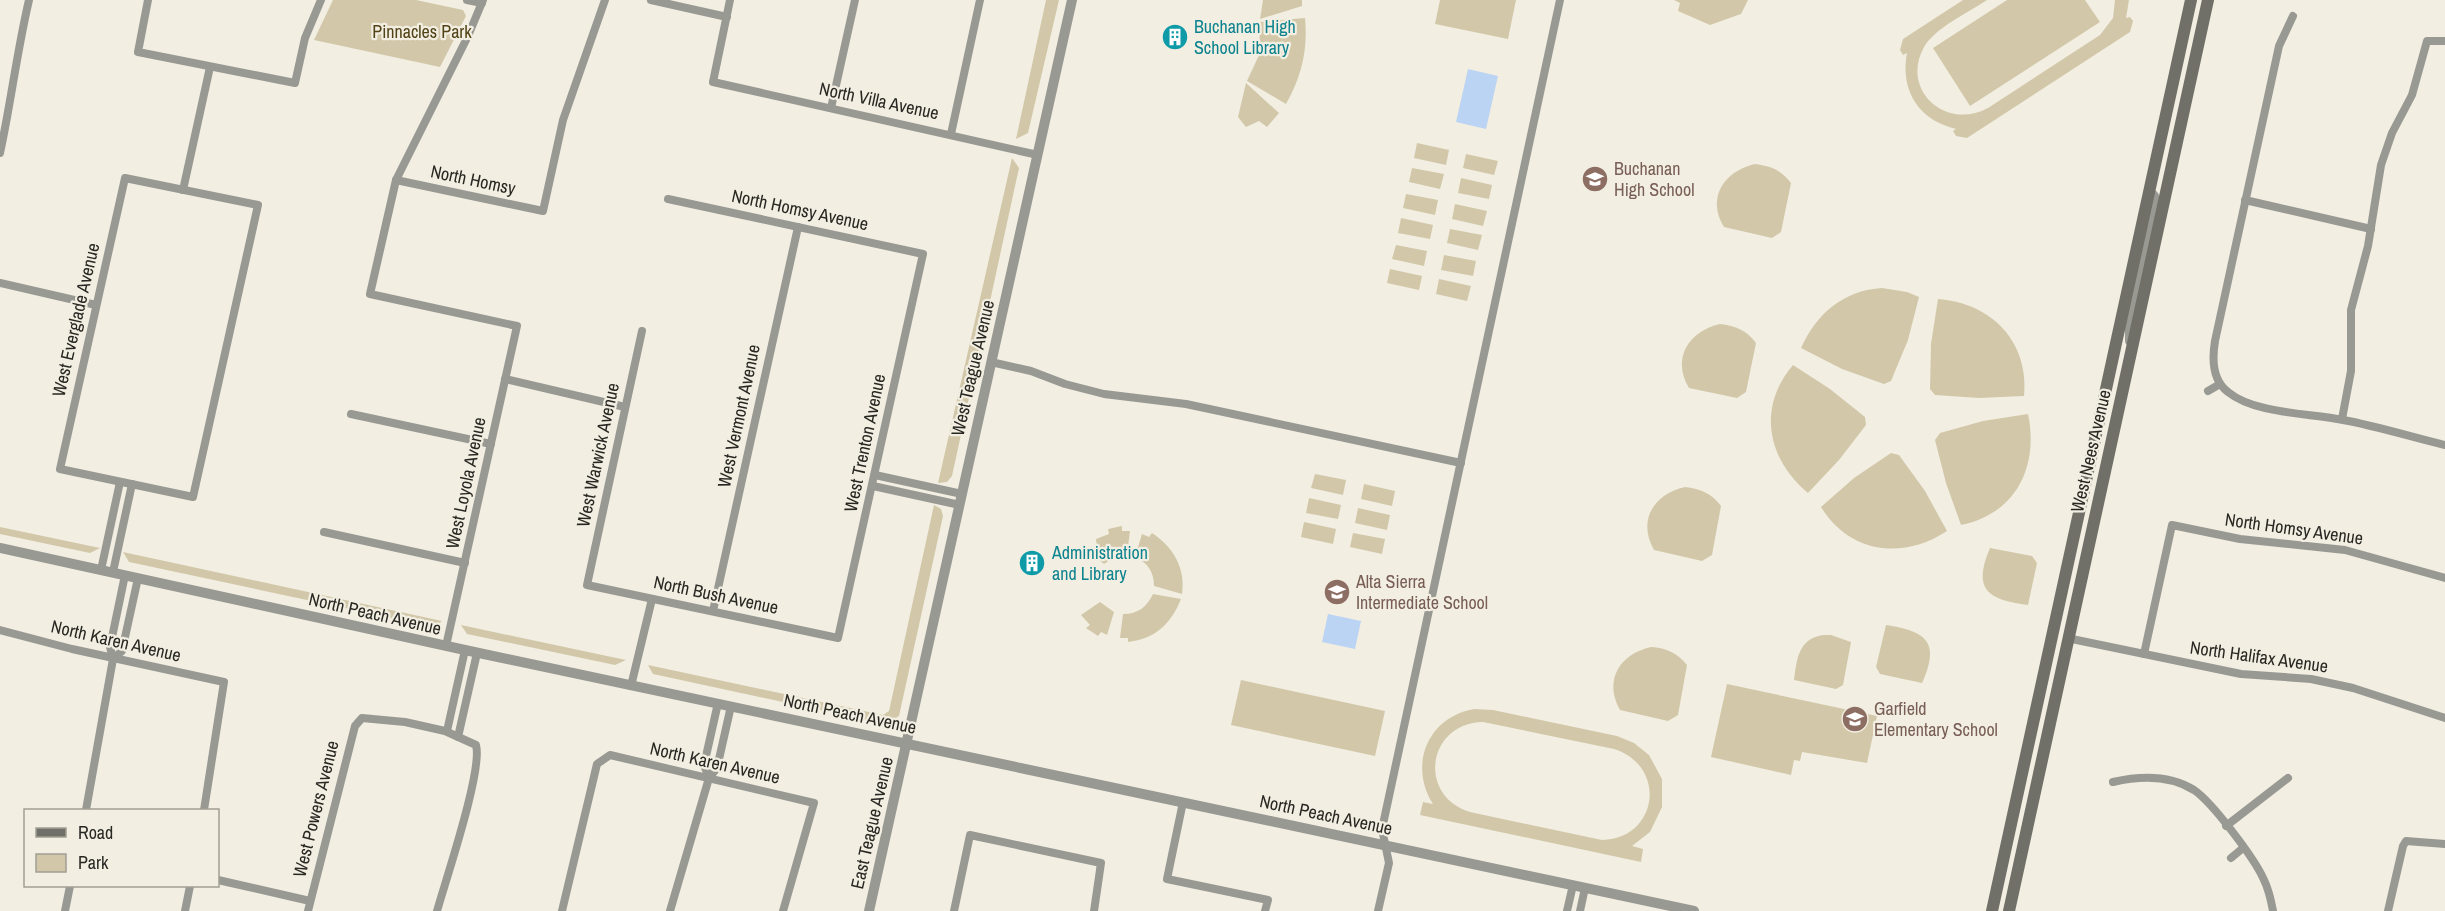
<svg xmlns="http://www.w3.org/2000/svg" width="2445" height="911" font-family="'Archivo Narrow',sans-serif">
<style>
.green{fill:#d2c8a9;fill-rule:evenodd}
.water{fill:#bcd4f4}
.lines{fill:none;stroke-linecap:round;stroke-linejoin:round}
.minor{stroke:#999993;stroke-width:8}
.tertiary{stroke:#999993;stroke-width:10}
.secondary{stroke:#707068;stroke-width:12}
.labels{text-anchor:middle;stroke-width:4.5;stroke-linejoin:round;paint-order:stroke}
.culture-label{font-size:18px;fill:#0d838f;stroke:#f2eee2;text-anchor:start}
.park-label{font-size:18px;fill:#514315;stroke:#f2eee2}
.street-label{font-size:18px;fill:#282722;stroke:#f2eee2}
.education-label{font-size:18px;fill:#785e54;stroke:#f2eee2;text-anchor:start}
</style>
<rect width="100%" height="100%" fill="#f2eee2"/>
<g class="green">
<path d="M333,0H416L463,10L466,16L440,67L314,40Z"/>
<path d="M1046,0H1059L1028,133L1016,139Z"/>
<path d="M1263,0H1302V6L1260,19Z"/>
<path d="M1440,0H1516L1508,39L1435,24Z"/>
<path d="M1674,0H1748L1741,14L1710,25L1678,11L1680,3Z"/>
<path d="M1963,0H1987C1969,12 1935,28 1924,47C1900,90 1946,131 1988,108L2100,35L2113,18L2115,0H2129L2126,18L2130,17L2133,21L2130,32L1967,138L1956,136L1953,131L1956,129C1918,120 1900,90 1907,53L1903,55L1900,50L1903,39Z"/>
<path d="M2007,0H2085L2100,22L1970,106L1933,48Z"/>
<path d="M1305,18C1308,49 1302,76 1286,104L1247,81L1259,55L1260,22Z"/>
<path d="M1246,83L1279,113L1267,127L1259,121L1246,127L1238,117Z"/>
<path d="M1417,143L1449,150L1446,165L1414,158Z"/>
<path d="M1466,154L1498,161L1494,175L1463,168Z"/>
<path d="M1012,158L1019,168L952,476L947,482L938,483Z"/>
<path d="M1755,164C1771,166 1781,170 1791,183L1781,232L1772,238L1724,227C1706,198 1724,171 1755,164Z"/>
<path d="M1412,168L1444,174L1440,189L1409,182Z"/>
<path d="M1461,178L1492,185L1489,199L1458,193Z"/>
<path d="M1406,194L1438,200L1435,215L1403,208Z"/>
<path d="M1455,204L1487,211L1483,226L1452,219Z"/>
<path d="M1401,218L1433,225L1430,239L1398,233Z"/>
<path d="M1450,229L1482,235L1478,250L1447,243Z"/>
<path d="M1396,245L1427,251L1424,266L1392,259Z"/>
<path d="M1444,255L1476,261L1473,276L1441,270Z"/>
<path d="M1390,269L1422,276L1419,290L1387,283Z"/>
<path d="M1439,279L1471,286L1467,301L1436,294Z"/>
<path d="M1882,288L1907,292L1919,297L1908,340L1891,381L1884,384L1842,369L1801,348C1816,314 1844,290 1882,288Z"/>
<path d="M1938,299C1991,303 2029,341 2024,396L1979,398L1935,395L1930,389L1931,344Z"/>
<path d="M1720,324C1736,326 1746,330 1756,343L1746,392L1737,398L1689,388C1671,358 1689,331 1720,324Z"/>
<path d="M1793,365L1830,389L1865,417L1866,425L1839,460L1808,493C1767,459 1757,407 1793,365Z"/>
<path d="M2028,414C2039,466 2016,514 1961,525L1946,483L1935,440L1940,433L1983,421Z"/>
<path d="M1891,453L1899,455L1925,491L1947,531C1903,560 1850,554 1821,507L1854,478Z"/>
<path d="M1315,474L1346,480L1343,495L1311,488Z"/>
<path d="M1364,484L1395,491L1392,506L1361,499Z"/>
<path d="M1685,487C1701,489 1711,493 1721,506L1712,555L1702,561L1654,550C1637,520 1654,494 1685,487Z"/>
<path d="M1309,498L1341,505L1338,519L1306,513Z"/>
<path d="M934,505L941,509L943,516L899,716L885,724L653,674L648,665L883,715L889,711Z"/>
<path d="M1358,508L1390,515L1387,530L1355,523Z"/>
<path d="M1304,522L1336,529L1333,544L1301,537Z"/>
<path d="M1122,526V531H1130L1127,555L1114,557L1104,564L1098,559L1096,539L1109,534L1108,529Z"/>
<path d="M0,527L100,548L90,553L0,534Z"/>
<path d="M1152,533C1173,547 1186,568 1182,594L1154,586C1154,572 1148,563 1135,557L1142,534L1149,537Z"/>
<path d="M1353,533L1385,539L1382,554L1350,547Z"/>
<path d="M1990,548L2032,556L2037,563L2028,605C1988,600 1972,590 1990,548Z"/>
<path d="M123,552L442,621L434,627L129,562Z"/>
<path d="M1153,594L1181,599C1171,624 1155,639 1128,642V638H1120L1123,614C1138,614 1147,607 1153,594Z"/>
<path d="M1100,602L1114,612L1107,635L1101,632L1098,636L1086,628L1090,625L1081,615Z"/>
<path d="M461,625L626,660L615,665L467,634Z"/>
<path d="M1886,625C1925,631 1941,641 1922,683L1880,674L1876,667Z"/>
<path d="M1823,635H1831L1851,642L1843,685L1836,689L1794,680C1797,659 1798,639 1823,635Z"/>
<path d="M1651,647C1667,648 1677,653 1687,665L1678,715L1668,721L1620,710C1603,680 1620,654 1651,647Z"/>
<path d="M1241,680L1385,711L1375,756L1231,725Z"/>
<path d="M1727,684L1877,716L1867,763L1802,752L1800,761L1794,760L1791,775L1711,757Z"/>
<path d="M1474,709L1493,710L1617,736L1634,743L1649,755L1662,779V807L1650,832L1632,846L1643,849L1641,862L1420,815L1423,802L1433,804C1408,765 1428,717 1474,709ZM1483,722L1614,749C1668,766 1658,839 1602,840L1470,812C1417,796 1427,723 1483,722Z"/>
</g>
<g class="water">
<path d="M1468,69L1498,76L1486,129L1456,122Z"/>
<path d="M1328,614L1361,621L1355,649L1322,642Z"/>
</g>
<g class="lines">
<g class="minor">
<path d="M148,0L138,52L295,83L305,38L321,0"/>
<path d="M467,0L482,3"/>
<path d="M651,0L727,17"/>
<path d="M730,0L713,82L1038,155"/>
<path d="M2293,16L2279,46L2215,341C2212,359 2212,380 2228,392C2255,414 2309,413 2343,420C2377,426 2411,437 2445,445"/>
<path d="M831,108L855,0"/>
<path d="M951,134L980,0"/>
<path d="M0,153C11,102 17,51 29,0"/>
<path d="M125,178L258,205L193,497L60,469Z"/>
<path d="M396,180L543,211L563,120L605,0"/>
<path d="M183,190L210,67"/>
<path d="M2245,200L2371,229"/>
<path d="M0,283L96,305"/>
<path d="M642,331L587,585L838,638L923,254L668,199"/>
<path d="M991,362L1031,371L1065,384L1104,394L1186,404L1461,463"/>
<path d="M505,379L625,407"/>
<path d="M2208,391L2220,384"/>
<path d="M351,414L491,444"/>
<path d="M2342,419L2351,371V310L2368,246L2381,165L2392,133L2412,95L2427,41H2445"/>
<path d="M875,475L962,494"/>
<path d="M873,486L960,505"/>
<path d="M324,532L465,563"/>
<path d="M101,570L120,482"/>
<path d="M113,572L132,484"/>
<path d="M713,611L798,227"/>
<path d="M0,630L72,649L224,682L204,810"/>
<path d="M2067,638L2241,674L2311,679L2353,688L2445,718"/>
<path d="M446,646L517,326L370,294L396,180L468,36L483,0"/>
<path d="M2144,654L2172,525L2240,539L2345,550L2445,578"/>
<path d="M113,659L122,651L138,578"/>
<path d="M631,686L652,599"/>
<path d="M447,731L465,650"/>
<path d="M458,737L477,653"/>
<path d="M709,778L704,765L718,703"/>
<path d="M2113,782C2139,776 2170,775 2194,790C2212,802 2255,859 2264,880C2269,890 2271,900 2273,911"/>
<path d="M1183,802L1167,879L1268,900L1265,911"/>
<path d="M86,810L113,659L110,647L125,575"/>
<path d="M2226,826L2288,778"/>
<path d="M2231,858L2243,848"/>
<path d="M218,880L310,901"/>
<path d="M65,911L70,886"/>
<path d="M185,911L190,886"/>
<path d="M308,911L355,726L362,718L405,722L445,731L476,745C483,770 446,879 437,911"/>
<path d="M562,911L597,764L610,755L814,803L783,911"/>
<path d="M670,911L709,778L717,768L731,706"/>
<path d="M954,911L970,835L1101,863L1094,911"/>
<path d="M1378,911L1389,863L1382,829L1560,0"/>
<path d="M1567,911L1573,885"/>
<path d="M1580,911L1585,888"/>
<path d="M2388,911L2403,846L2406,841L2445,844"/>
</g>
<g class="tertiary">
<path d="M2130,341V324L2155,203L2154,196L2149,191"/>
<path d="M0,548L465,650L1694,911"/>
<path d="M869,911L1072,0"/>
</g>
<g class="secondary">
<path d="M1992,911L2191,0"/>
<path d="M2009,911C2073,607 2142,304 2208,0"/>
</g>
</g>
<defs>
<symbol id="building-disc" viewBox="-11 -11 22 22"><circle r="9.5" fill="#0f9aa8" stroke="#f2eee2"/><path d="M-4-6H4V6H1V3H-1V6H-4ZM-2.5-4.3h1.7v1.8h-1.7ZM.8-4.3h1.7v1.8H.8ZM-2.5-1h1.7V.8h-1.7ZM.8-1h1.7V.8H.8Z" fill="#fff"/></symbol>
<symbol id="school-disc" viewBox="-11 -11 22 22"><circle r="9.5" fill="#8d6e63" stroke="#f2eee2"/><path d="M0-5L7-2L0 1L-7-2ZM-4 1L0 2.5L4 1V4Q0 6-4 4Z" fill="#fff"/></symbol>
</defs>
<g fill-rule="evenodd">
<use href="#building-disc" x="1160" y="22" width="30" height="30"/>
<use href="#school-disc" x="1580" y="164" width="30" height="30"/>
<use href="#building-disc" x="1017" y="548" width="30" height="30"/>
<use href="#school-disc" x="1322" y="577" width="30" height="30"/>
<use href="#school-disc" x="1840" y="704" width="30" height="30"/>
</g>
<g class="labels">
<g class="culture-label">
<text x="1194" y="33">Buchanan High<tspan x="1194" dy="21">School Library</tspan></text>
<text x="1052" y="559">Administration<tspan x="1052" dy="21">and Library</tspan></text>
</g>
<g class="park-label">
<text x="422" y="38">Pinnacles Park</text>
</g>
<g class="street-label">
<text transform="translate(879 101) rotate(12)" y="6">North Villa Avenue</text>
<text transform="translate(473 180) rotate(12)" y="6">North Homsy</text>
<text transform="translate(800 210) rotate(12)" y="6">North Homsy Avenue</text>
<text transform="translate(76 320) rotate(-77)" y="6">West Everglade Avenue</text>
<text transform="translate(973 368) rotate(-77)" y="6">West Teague Avenue</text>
<text transform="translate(739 416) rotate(-78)" y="6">West Vermont Avenue</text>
<text transform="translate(865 443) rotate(-78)" y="6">West Trenton Avenue</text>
<text transform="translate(2091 451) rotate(-77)" y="6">West Nees Avenue</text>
<text transform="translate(598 455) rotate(-78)" y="6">West Warwick Avenue</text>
<text transform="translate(466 483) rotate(-78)" y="6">West Loyola Avenue</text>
<text transform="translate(2294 529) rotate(8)" y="6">North Homsy Avenue</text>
<text transform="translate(716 595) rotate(12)" y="6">North Bush Avenue</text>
<text transform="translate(375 614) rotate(13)" y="6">North Peach Avenue</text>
<text transform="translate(116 641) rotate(13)" y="6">North Karen Avenue</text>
<text transform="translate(2259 657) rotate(8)" y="6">North Halifax Avenue</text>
<text transform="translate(850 714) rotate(12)" y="6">North Peach Avenue</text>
<text transform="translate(715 763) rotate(13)" y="6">North Karen Avenue</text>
<text transform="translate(316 809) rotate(-76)" y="6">West Powers Avenue</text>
<text transform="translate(1326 815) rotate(12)" y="6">North Peach Avenue</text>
<text transform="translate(872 823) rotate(-77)" y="6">East Teague Avenue</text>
</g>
<g class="education-label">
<text x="1614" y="175">Buchanan<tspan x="1614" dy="21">High School</tspan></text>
<text x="1356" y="588">Alta Sierra<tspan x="1356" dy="21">Intermediate School</tspan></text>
<text x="1874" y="715">Garfield<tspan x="1874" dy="21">Elementary School</tspan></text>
</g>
</g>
<rect x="24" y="809" width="195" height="78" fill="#f2eee2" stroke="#a19e95" stroke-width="1.5"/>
<rect x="36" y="828" width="30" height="9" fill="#707068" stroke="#a19e95" stroke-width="1.5"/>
<text x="78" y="839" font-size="18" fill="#282722">Road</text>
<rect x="36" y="854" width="30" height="18" fill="#d2c8a9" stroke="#a19e95" stroke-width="1.5"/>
<text x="78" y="869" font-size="18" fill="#282722">Park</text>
</svg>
